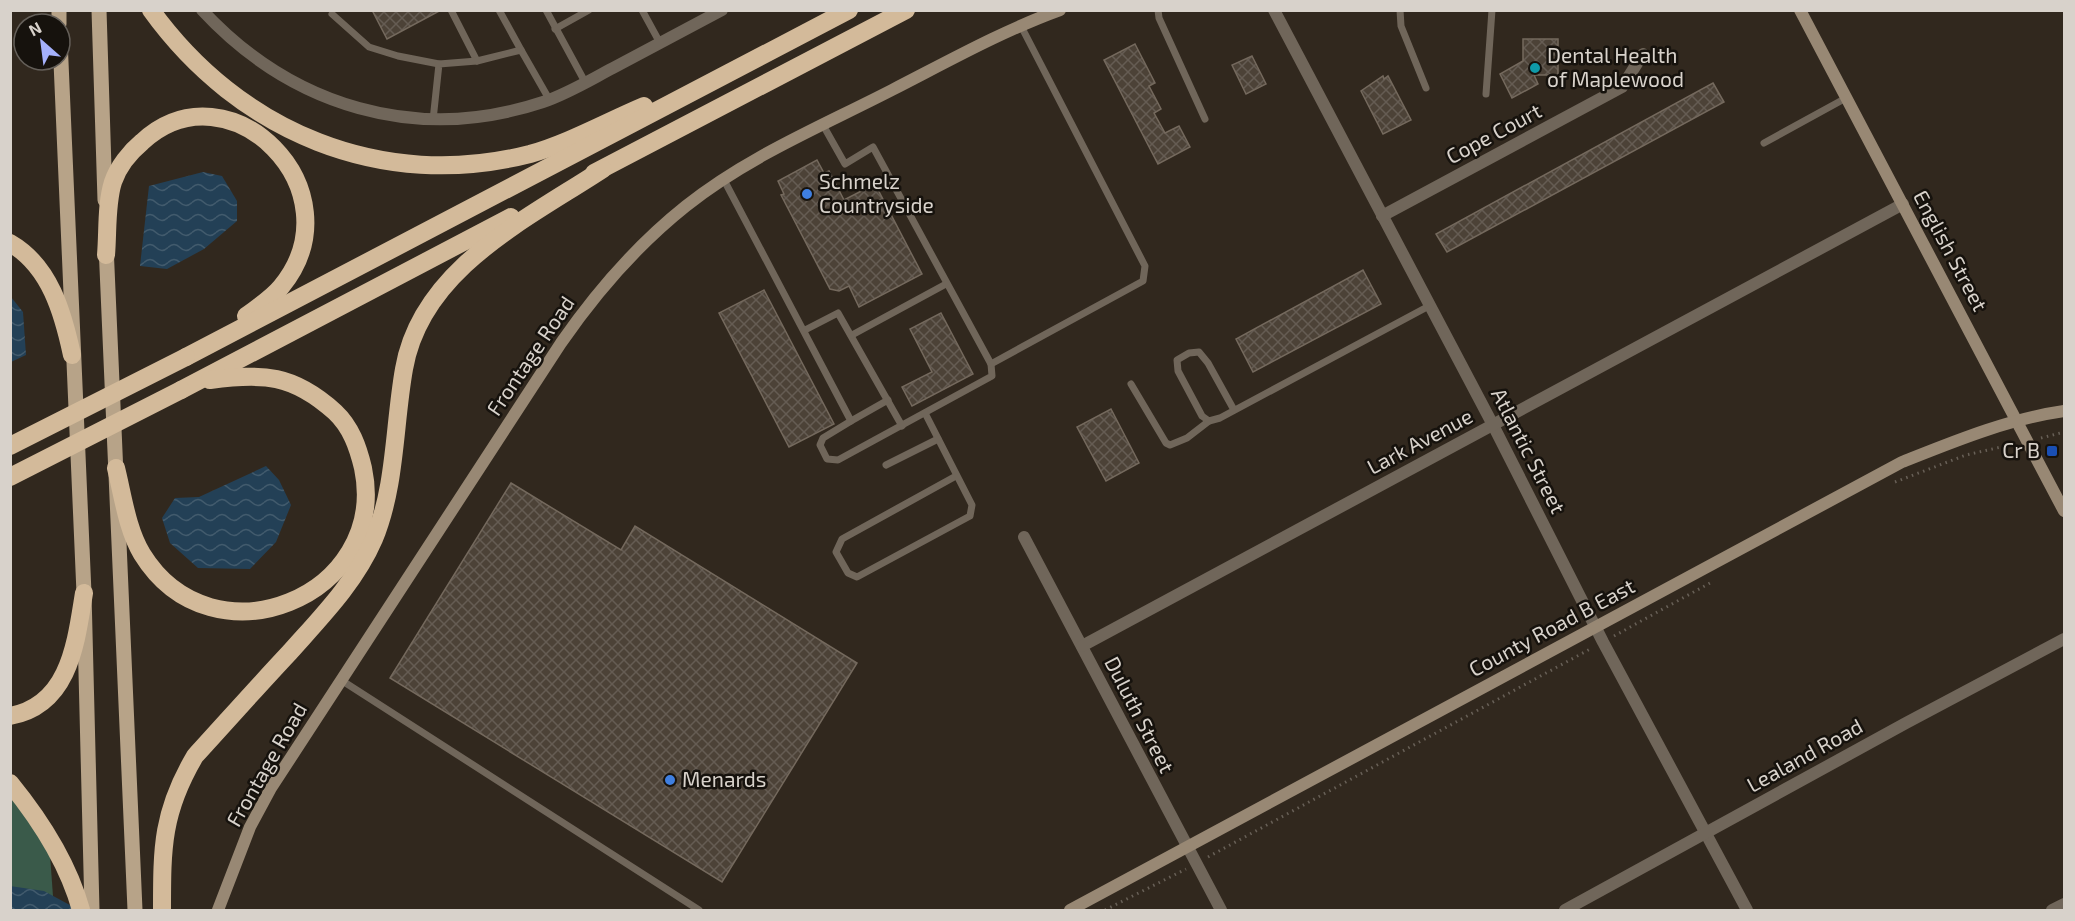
<svg xmlns="http://www.w3.org/2000/svg" width="2075" height="921" font-family="'Exo 2',sans-serif">
<style>
.green{fill:#3a5a4a}
.water{fill:url(#water-waves)}
.building{fill:url(#building-cross-hatch);stroke:#74695d;stroke-width:1.5}
.lines{fill:none;stroke-linecap:round;stroke-linejoin:round}
.path{stroke:#686057;stroke-width:3;stroke-dasharray:1.5 4.5;stroke-linecap:butt}
.lane{stroke:#70665a;stroke-width:7}
.street{stroke:#70665a;stroke-width:12}
.secondary{stroke:#988874;stroke-width:12}
.primary{stroke:#b7a388;stroke-width:15}
.highway{stroke:#d3ba9a;stroke-width:18}
.highway-bridge{stroke:#d3ba9a;stroke-width:18}
.culture-dot{fill:#0f9aa8;stroke:#16120d;stroke-width:2}
.shop-dot{fill:#3f7fe0;stroke:#16120d;stroke-width:2}
.transit-dot{fill:#1a4fb4;stroke:#16120d;stroke-width:2}
.labels{text-anchor:middle;stroke-width:5;stroke-linejoin:round;paint-order:stroke}
.poi-label{font-size:21px;fill:#d8d2cb;stroke:#16120d;text-anchor:start}
.street-label{font-size:21px;fill:#d8d2cb;stroke:#16120d}
</style>
<defs>
<pattern id="water-waves" width="16" height="10" patternUnits="userSpaceOnUse" patternTransform="scale(1.5)"><rect width="16" height="10" fill="#234056"/><path d="M0 5q4-4 8 0t8 0" fill="none" stroke="#425b6d"/></pattern>
<pattern id="building-cross-hatch" width="8" height="8" patternUnits="userSpaceOnUse" patternTransform="scale(1.5)"><rect width="8" height="8" fill="#4c4237"/><path d="M0 0l8 8M0 8l8-8" fill="none" stroke="#655c53"/></pattern>
</defs>
<rect width="100%" height="100%" fill="#31281e"/>
<path class="green" d="M10,792L49,841L54,910H11Z"/>
<g class="water">
<path d="M203,172L222,176L237,201V221L204,249L167,269L140,266L149,186Z"/>
<path d="M11,297L23,312L26,355L11,362Z"/>
<path d="M266,466L279,480L291,505L276,542L250,569L198,568L170,543L162,518L175,498L199,497Z"/>
<path d="M10,886L44,891L79,910H11Z"/>
</g>
<g class="building">
<path d="M372,10H441L387,39Z"/>
<path d="M1523,39H1558V75H1534L1538,84L1512,98L1500,74L1523,61Z"/>
<path d="M1135,44L1155,83L1149,86L1161,109L1154,113L1165,133L1179,126L1190,147L1158,164L1104,60Z"/>
<path d="M1252,56L1266,84L1246,94L1232,65Z"/>
<path d="M1383,76L1384,79L1388,76L1411,120L1383,134L1361,91Z"/>
<path d="M1713,83L1724,102L1447,252L1436,234Z"/>
<path d="M817,160L824,173L829,171L844,200L875,184L922,274L859,307L849,286L839,291L830,289L781,195L784,194L778,181Z"/>
<path d="M1363,270L1381,304L1253,372L1236,339Z"/>
<path d="M764,290L834,424L789,447L719,313Z"/>
<path d="M941,313L973,374L912,406L902,387L932,372L910,329Z"/>
<path d="M1111,409L1139,463L1106,481L1077,427Z"/>
<path d="M511,483L621,550L635,526L857,663L722,882L390,678Z"/>
</g>
<g class="lines">
<g class="path">
<path d="M2041,438L2064,432"/>
<path d="M1895,482L1966,455L2014,444"/>
<path d="M1614,636L1710,583"/>
<path d="M1208,857L1592,648"/>
<path d="M1105,910L1186,869"/>
</g>
<g class="lane">
<path d="M451,10L477,61"/>
<path d="M499,10L521,50"/>
<path d="M546,10L585,82"/>
<path d="M642,10L660,43"/>
<path d="M1158,10L1159,18L1205,119"/>
<path d="M1400,10L1401,26L1426,88"/>
<path d="M332,14L369,47L398,56L439,64"/>
<path d="M555,29L589,10"/>
<path d="M1486,94L1492,10"/>
<path d="M433,120L439,64L477,61L521,50L549,99"/>
<path d="M1764,143L1846,98"/>
<path d="M724,180L851,421L823,438L820,445L827,459L838,460L992,376L991,364L873,147L845,164L823,125"/>
<path d="M805,330L838,313L902,426"/>
<path d="M852,335L946,284"/>
<path d="M991,364L1143,281L1145,266L1021,26"/>
<path d="M1131,384L1166,443L1170,445L1187,438L1209,421"/>
<path d="M1234,410L1208,363L1199,352L1189,353L1177,360L1178,371L1202,416L1209,421L1220,418L1429,306"/>
<path d="M925,413L972,505L970,516L857,577L848,573L836,552L842,539L956,476"/>
<path d="M851,421L888,400"/>
<path d="M886,465L938,439"/>
<path d="M341,680L699,910"/>
</g>
<g class="street">
<path d="M202,10C292,107 417,144 543,102C567,94 590,80 613,68C649,49 685,30 722,10"/>
<path d="M1274,10L1493,425L1603,642L1747,910"/>
<path d="M1382,216L1622,87L1643,54"/>
<path d="M1024,537L1221,910"/>
<path d="M1082,646L1903,204"/>
<path d="M1565,910L1906,723L2064,639"/>
<path d="M2052,910L2064,904"/>
</g>
<g class="secondary">
<path d="M1800,10L2064,511"/>
<path d="M218,910L250,827L271,788L561,343C597,291 637,245 686,206C747,157 822,126 892,90C947,62 1002,31 1060,10"/>
<path d="M1070,910L1902,462C1955,441 2008,419 2064,411"/>
</g>
<g class="primary">
<path d="M59,10V24"/>
<path d="M99,10L105,200"/>
<path d="M60,39L84,593L92,910"/>
<path d="M106,245L135,910"/>
</g>
<g class="highway">
<path d="M151,10C239,132 382,192 530,154C569,143 606,122 644,106"/>
<path d="M594,173L906,10"/>
<path d="M10,243C50,266 63,313 72,355"/>
<path d="M106,255C108,232 106,204 113,182C118,167 130,152 142,142C229,61 360,191 281,287C271,299 258,307 246,316"/>
<path d="M186,357L849,10"/>
<path d="M181,390L511,217"/>
<path d="M116,468C123,496 127,529 142,554C213,669 390,596 363,468C358,447 351,427 335,412C293,374 263,373 210,380"/>
<path d="M10,716C70,705 76,642 84,593"/>
<path d="M10,783C41,821 68,863 81,910"/>
<path d="M162,910C162,847 162,812 195,756C227,721 258,686 290,652C321,617 355,583 374,539C396,486 394,425 404,369C421,269 527,219 603,169"/>
</g>
<g class="highway-bridge">
<path d="M10,446L186,357"/>
<path d="M10,477L181,390"/>
</g>
</g>
<circle class="culture-dot" cx="1535" cy="68" r="6"/>
<g class="shop-dot">
<circle cx="807" cy="194" r="6"/>
<circle cx="670" cy="780" r="6"/>
</g>
<rect class="transit-dot" x="2046" y="445" width="12" height="12" rx="3"/>
<g class="labels">
<g class="poi-label">
<text x="1547" y="63">Dental Health<tspan x="1547" dy="24">of Maplewood</tspan></text>
<text x="819" y="189">Schmelz<tspan x="819" dy="24">Countryside</tspan></text>
<text x="2040" y="458" text-anchor="end">Cr B</text>
<text x="682" y="787">Menards</text>
</g>
<g class="street-label">
<text transform="translate(1494 134) rotate(-28)" y="7">Cope Court</text>
<text transform="translate(1950 251) rotate(62)" y="7">English Street</text>
<text transform="translate(531 356) rotate(-56)" y="7">Frontage Road</text>
<text transform="translate(1420 442) rotate(-28)" y="7">Lark Avenue</text>
<text transform="translate(1528 451) rotate(63)" y="7">Atlantic Street</text>
<text transform="translate(1552 628) rotate(-28)" y="7">County Road B East</text>
<text transform="translate(1139 715) rotate(63)" y="7">Duluth Street</text>
<text transform="translate(1805 756) rotate(-29)" y="7">Lealand Road</text>
<text transform="translate(267 765) rotate(-60)" y="7">Frontage Road</text>
</g>
</g>
<rect width="2075" height="921" fill="none" stroke="#d8d2cb" stroke-width="24"/>
<g transform="translate(42 42) rotate(332)"><circle r="28" fill="#16120d" stroke="#645f59" stroke-width="1.5"/>
<path d="M0-4.5L10 22L0 15L-10 22Z" fill="#a5b1fc"/>
<text y="-9" font-size="16" font-weight="bold" text-anchor="middle" fill="#d8d2cb">N</text>
</g>
</svg>
